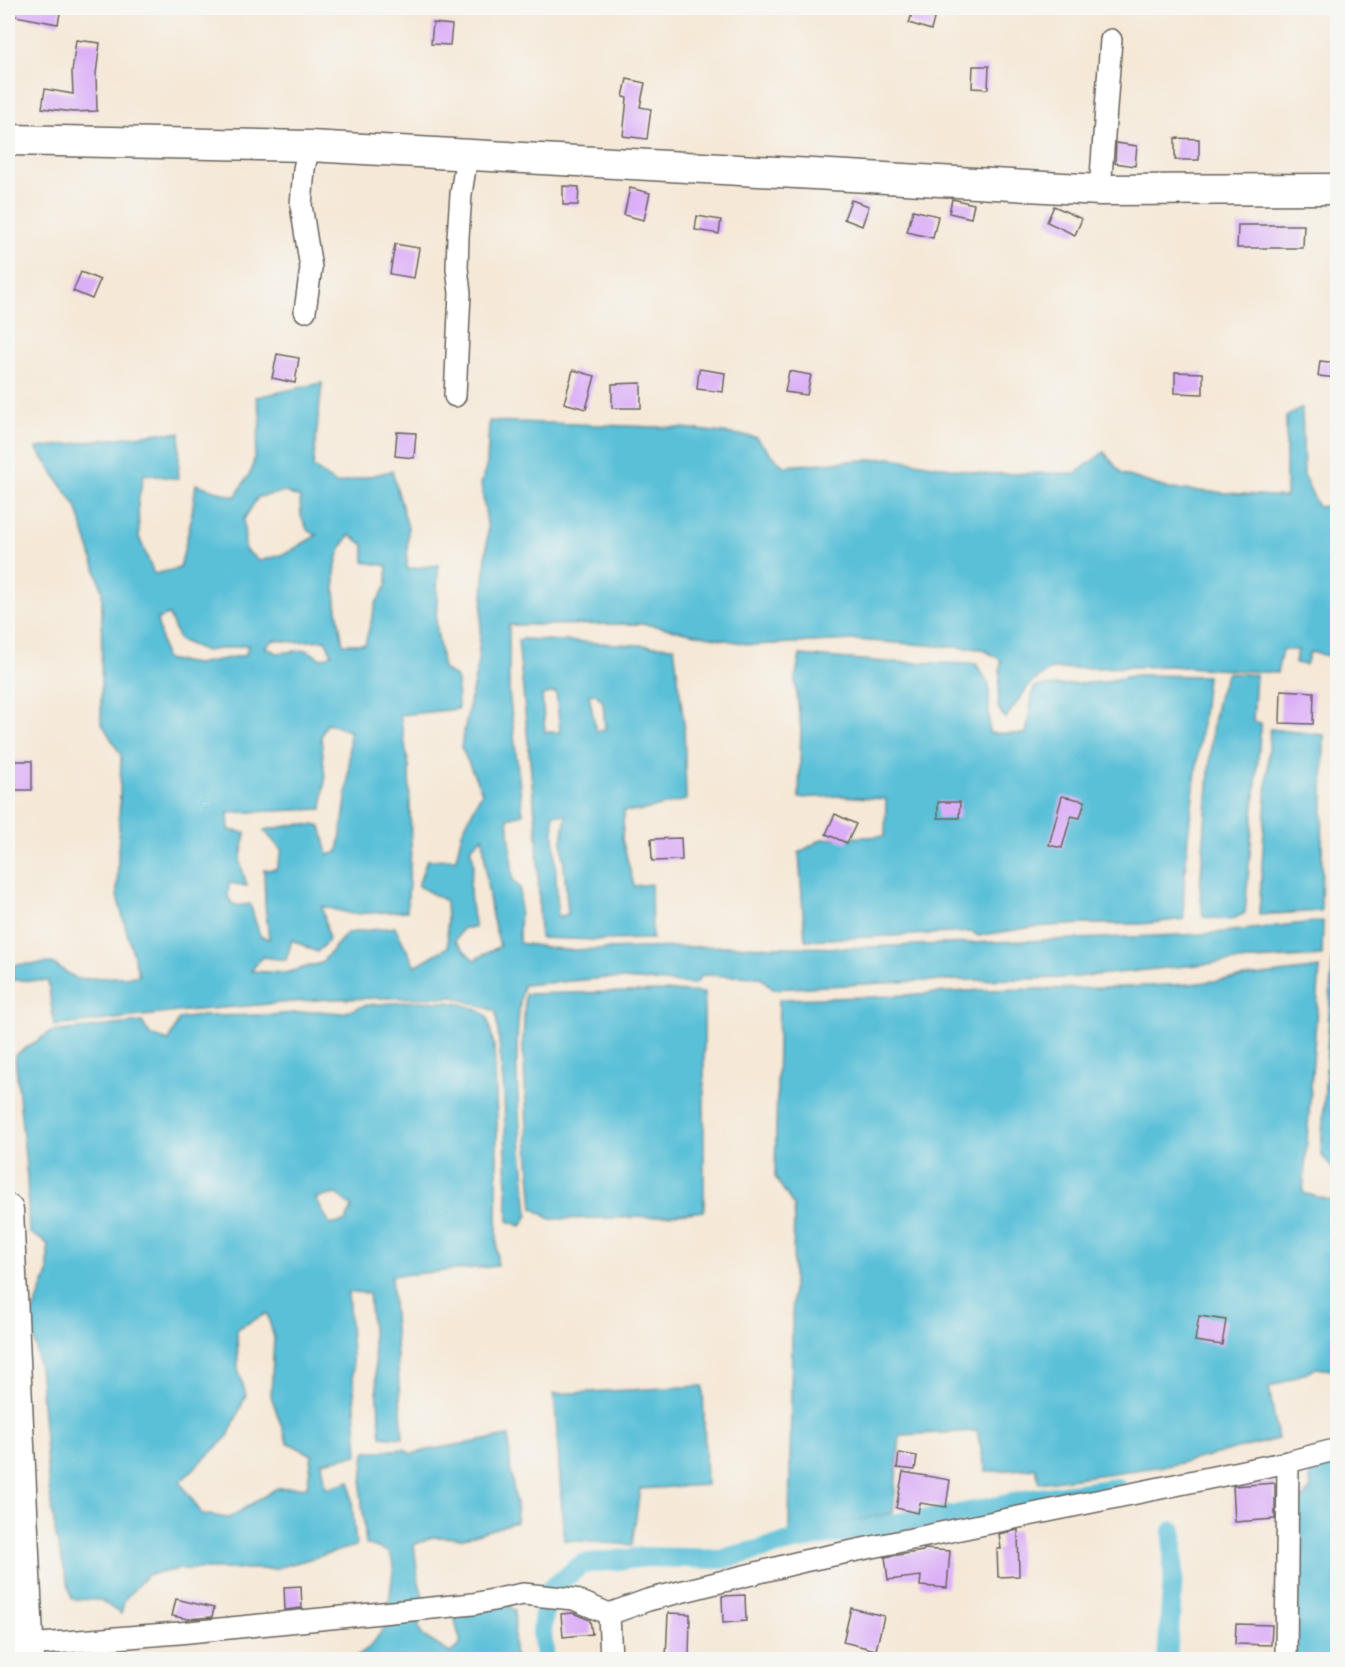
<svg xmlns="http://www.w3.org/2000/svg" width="1345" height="1667" font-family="Vollkorn,serif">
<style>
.water{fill:#5ac0d8;stroke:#3b6e7a;stroke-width:1.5;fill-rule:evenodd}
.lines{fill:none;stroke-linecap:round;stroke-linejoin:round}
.canal{stroke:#5ac0d8;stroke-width:20}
.building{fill:#dbaff7}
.street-casing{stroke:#68635d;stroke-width:24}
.secondary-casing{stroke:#68635d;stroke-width:33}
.street{stroke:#fff;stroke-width:21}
.secondary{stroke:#fff;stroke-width:30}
</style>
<rect width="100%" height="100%" fill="#f6f6f2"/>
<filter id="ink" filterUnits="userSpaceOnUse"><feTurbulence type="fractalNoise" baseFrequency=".0167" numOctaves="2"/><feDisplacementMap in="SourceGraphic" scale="12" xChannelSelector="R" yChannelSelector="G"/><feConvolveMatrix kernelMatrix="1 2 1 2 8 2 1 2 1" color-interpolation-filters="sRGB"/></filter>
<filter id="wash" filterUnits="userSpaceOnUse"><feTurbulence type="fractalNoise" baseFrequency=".008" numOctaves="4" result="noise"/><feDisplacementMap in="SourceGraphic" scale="24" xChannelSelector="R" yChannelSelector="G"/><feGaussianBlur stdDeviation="1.35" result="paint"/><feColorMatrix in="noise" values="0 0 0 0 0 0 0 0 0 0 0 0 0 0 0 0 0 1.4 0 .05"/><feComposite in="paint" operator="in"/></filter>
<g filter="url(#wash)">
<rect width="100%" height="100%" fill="#f5e8d7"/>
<g class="water">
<path d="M322,383L313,467L336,484L392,471L408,528L407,569L438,565L436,623L443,669L457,678L458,709L400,715L409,767L411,848L407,911L352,914L322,906L329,940L317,952L292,940L286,960L262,957L251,971L285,973L321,963L347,933L395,927L415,966L448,947L446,901L418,886L427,860L456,859L462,832L482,792L461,747L478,662L488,530L481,484L487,464L489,421L682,428L755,437L783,466L892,458L984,474L1076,473L1104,452L1122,474L1169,489L1286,497V417L1302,408L1304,476L1318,507L1337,505V658L1310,652L1306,665L1295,663L1298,650H1282L1277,673L1170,666L1051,669L1030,684L1005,719L998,707L1001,660L982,649L855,640L752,645L645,624L509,625V692L523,814L508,818L513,880L520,888L519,943L566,950L726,946L844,948L1206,934L1323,921L1322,956L1236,961L1067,978L918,981L773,989L760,977L702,975L695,984L606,978L523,985C509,1057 522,1142 528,1215L521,1226L508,1221L504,1093L496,1011L454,997L328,999L186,1011L54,1026L48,981L12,980L11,965L52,963L77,979L139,976L117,896L121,755L101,722L102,590L76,506L36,448L160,433H180L178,479L144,474L138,502L139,537L154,574L180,568L191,520L196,484L235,497L252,470L261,418L256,397ZM285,492L300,498L301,516L308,531L317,535L287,553L260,561L245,550L244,519L258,497ZM350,535L364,545V562L387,566V585L376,603L365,644H343C338,616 329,577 340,551C342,545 346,540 350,535ZM169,615L179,640L205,651L248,645L246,655L196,664L165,659L157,619ZM274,640L295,642L325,640L332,654L321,659L307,650L277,653L265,647ZM327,723L349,731C351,772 345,812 338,852L328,855L321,826L299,824L264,830L282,851L276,869L264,870L265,904L269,939L260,936L250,904L234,906L228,897L229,883L247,886L240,862L246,833L229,830L228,813L322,809L325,779L321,736ZM483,837L487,883L492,916L500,946L474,960L455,941L463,928H475C472,914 470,900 470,886C470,868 478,868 470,849Z"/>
<path d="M524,639L674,647L684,724L686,800L640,811H624L622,839L634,886L651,884L652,939L596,940L540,938L537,833L518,640ZM556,692L560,732H545L542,695ZM596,694L603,702L605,730L596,731L589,695ZM553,814L566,815L562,841L568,914L558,917Z"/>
<path d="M800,655L886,662L976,664L989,684V733L1026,734L1034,687L1103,682L1135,675L1207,676C1202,730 1194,783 1188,836C1186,864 1182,891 1184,919L1142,924H1083L1033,927L978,936L972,932L805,940L799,853L822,839L885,836L886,799L840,796L799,798L801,728L795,680Z"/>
<path d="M1227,673L1256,675L1253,721L1261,723L1245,913L1231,920L1203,917L1200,888L1213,722L1219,694Z"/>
<path d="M1270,729L1324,735L1321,911L1259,915Z"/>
<path d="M1337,885L1338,1174H1337L1321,1154Z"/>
<path d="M1320,968L1303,1193L1337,1202V1371L1317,1368L1269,1388L1278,1439L1172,1465L1039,1483L1036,1468L986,1472L977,1431L900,1435L893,1513L789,1534L794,1206L775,1177L779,999L872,997L983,990L1101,988L1190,984Z"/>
<path d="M671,991L704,993V1211L650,1217L550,1219L533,1208L528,1148L523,1045L525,994Z"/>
<path d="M418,1001C444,1003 464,999 487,1016L494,1045L497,1121V1266L391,1276L403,1438L381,1436L369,1293L348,1292L358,1455L322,1462L326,1488L350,1481L356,1546L274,1569H181L147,1575L125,1599L121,1614L100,1600L72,1599L56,1537L48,1481L40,1375L31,1318L48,1273V1244L29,1232L27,1177L15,1055L51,1032L142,1022L150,1035L169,1041L179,1019L200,1016L270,1015L318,1011L343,1013L366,1005ZM337,1194L352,1207L346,1221L330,1225L316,1198ZM267,1313L274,1338L271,1396L287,1442L312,1455L307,1487L277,1488L229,1518L202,1514L180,1482L228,1436L246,1395L238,1369L237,1329Z"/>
<path d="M703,1386L706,1485L640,1489L632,1545L564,1540L555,1403L553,1394Z"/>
<path d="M509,1436L510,1466L517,1512L516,1522L464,1538L432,1537L414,1545L418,1578L426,1609L418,1627L423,1636L450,1653L461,1644L450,1600L504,1601L515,1611L514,1653L515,1659L351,1660L371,1646L386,1625L394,1564L389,1552L366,1544L361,1493L365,1452L405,1449L411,1454L428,1450Z"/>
<path d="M1337,1456V1659L1296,1660L1297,1505L1311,1488L1308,1462Z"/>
<path d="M8,1521L17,1659H8Z"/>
</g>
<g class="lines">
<g class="canal">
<path d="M545,1660L542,1632L546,1593L582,1564L646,1557L721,1559L790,1542L910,1521L949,1516L1032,1499L1117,1488"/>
<path d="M1167,1660L1173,1576V1531"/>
</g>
</g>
<g id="blocks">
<g class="building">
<path d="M11,8H61L58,24L10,15Z"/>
<path d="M914,8H937L931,30L909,23Z"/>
<path d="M433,23L452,25L450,45L431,44Z"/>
<path d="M76,40L100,43L96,74L97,111L73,112L42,108L45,89L73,94L72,72Z"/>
<path d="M973,66H989L988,89L972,88Z"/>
<path d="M627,79L645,83L640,107L651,109L647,139L623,136L627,98L623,97Z"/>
<path d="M1175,138L1199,139V160H1175Z"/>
<path d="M1116,143L1137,146L1135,166L1115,163Z"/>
<path d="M563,186L579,187L578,205H563Z"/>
<path d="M630,188L650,193L644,220L624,215Z"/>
<path d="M952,199L974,204L971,218L949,213Z"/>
<path d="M851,200L869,206L862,226L844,219Z"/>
<path d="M1054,206L1082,219L1075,235L1047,222Z"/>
<path d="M913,210L938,216L933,238L907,232Z"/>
<path d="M697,216L721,220L719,234L695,230Z"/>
<path d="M1238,225H1304L1303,248H1237Z"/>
<path d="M395,244L419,248L414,278L390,274Z"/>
<path d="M81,272L100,280L92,299L73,291Z"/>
<path d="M277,354L299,358L295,383L272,378Z"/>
<path d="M1320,361L1338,363V378L1318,376Z"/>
<path d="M699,369L725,373L723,392L697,389Z"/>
<path d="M573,370L595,376L586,409L564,403Z"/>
<path d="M789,371L811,375L807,395L785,392Z"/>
<path d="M1175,372L1203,373V394L1175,393Z"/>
<path d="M641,383V408H612V384Z"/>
<path d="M397,432L416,433L414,458L395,456Z"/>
<path d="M1281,690L1314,692L1313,724L1280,723Z"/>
<rect x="9" y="761" width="23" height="29"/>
<path d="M1062,796L1085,801L1080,818L1071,816L1062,848L1049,845Z"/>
<path d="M938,802H960L959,818H938Z"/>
<path d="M835,814L856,824L847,843L826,834Z"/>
<path d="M681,838L682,860L652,861L651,839Z"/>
<path d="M1199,1316L1226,1320L1222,1345L1195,1341Z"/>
<path d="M899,1453L917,1456L915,1470L897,1468Z"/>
<path d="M903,1472L950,1480L946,1507L920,1503L918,1513L896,1508Z"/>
<path d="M1275,1483V1519L1235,1522L1233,1486Z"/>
<path d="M1018,1530L1019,1576L998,1577L997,1549H1001L999,1534Z"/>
<path d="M924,1549L950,1551L947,1588L920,1586L921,1576L888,1580L885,1557L923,1551Z"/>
<path d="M301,1586L302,1608L285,1610L284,1587Z"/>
<path d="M745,1595L746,1621L723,1623L722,1596Z"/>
<path d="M176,1599L214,1608L212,1617L188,1619L172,1616Z"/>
<path d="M851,1608L884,1616L876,1650L843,1642Z"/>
<path d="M573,1613L590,1620L592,1634L563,1637L561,1614Z"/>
<path d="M668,1613L690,1614L689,1659L666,1658Z"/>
<path d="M1236,1624L1272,1625L1271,1645L1235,1644Z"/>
</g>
</g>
</g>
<g filter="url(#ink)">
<use href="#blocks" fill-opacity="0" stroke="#68635d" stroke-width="1.5"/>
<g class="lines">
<defs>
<g id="street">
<path d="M1100,190L1111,40"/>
<path d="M305,311L311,268L301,205L304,169L309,146"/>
<path d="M455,396L460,293L457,268L458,237L461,194L467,155"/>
<path d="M1288,1462L1338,1449"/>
<path d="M28,1645L179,1633L473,1604L523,1594L574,1599L609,1614"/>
<path d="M611,1660L609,1614L648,1600L804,1561L1288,1462L1286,1660"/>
</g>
<g id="secondary">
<path d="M8,140L309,146L1100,190L1338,189"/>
<path d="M8,1210L29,1660"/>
</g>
</defs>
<use href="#street" class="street-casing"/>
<use href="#secondary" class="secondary-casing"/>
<use href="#street" class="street"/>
<use href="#secondary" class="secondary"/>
</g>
</g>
<rect width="1345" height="1667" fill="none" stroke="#f6f6f2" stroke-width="30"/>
</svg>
